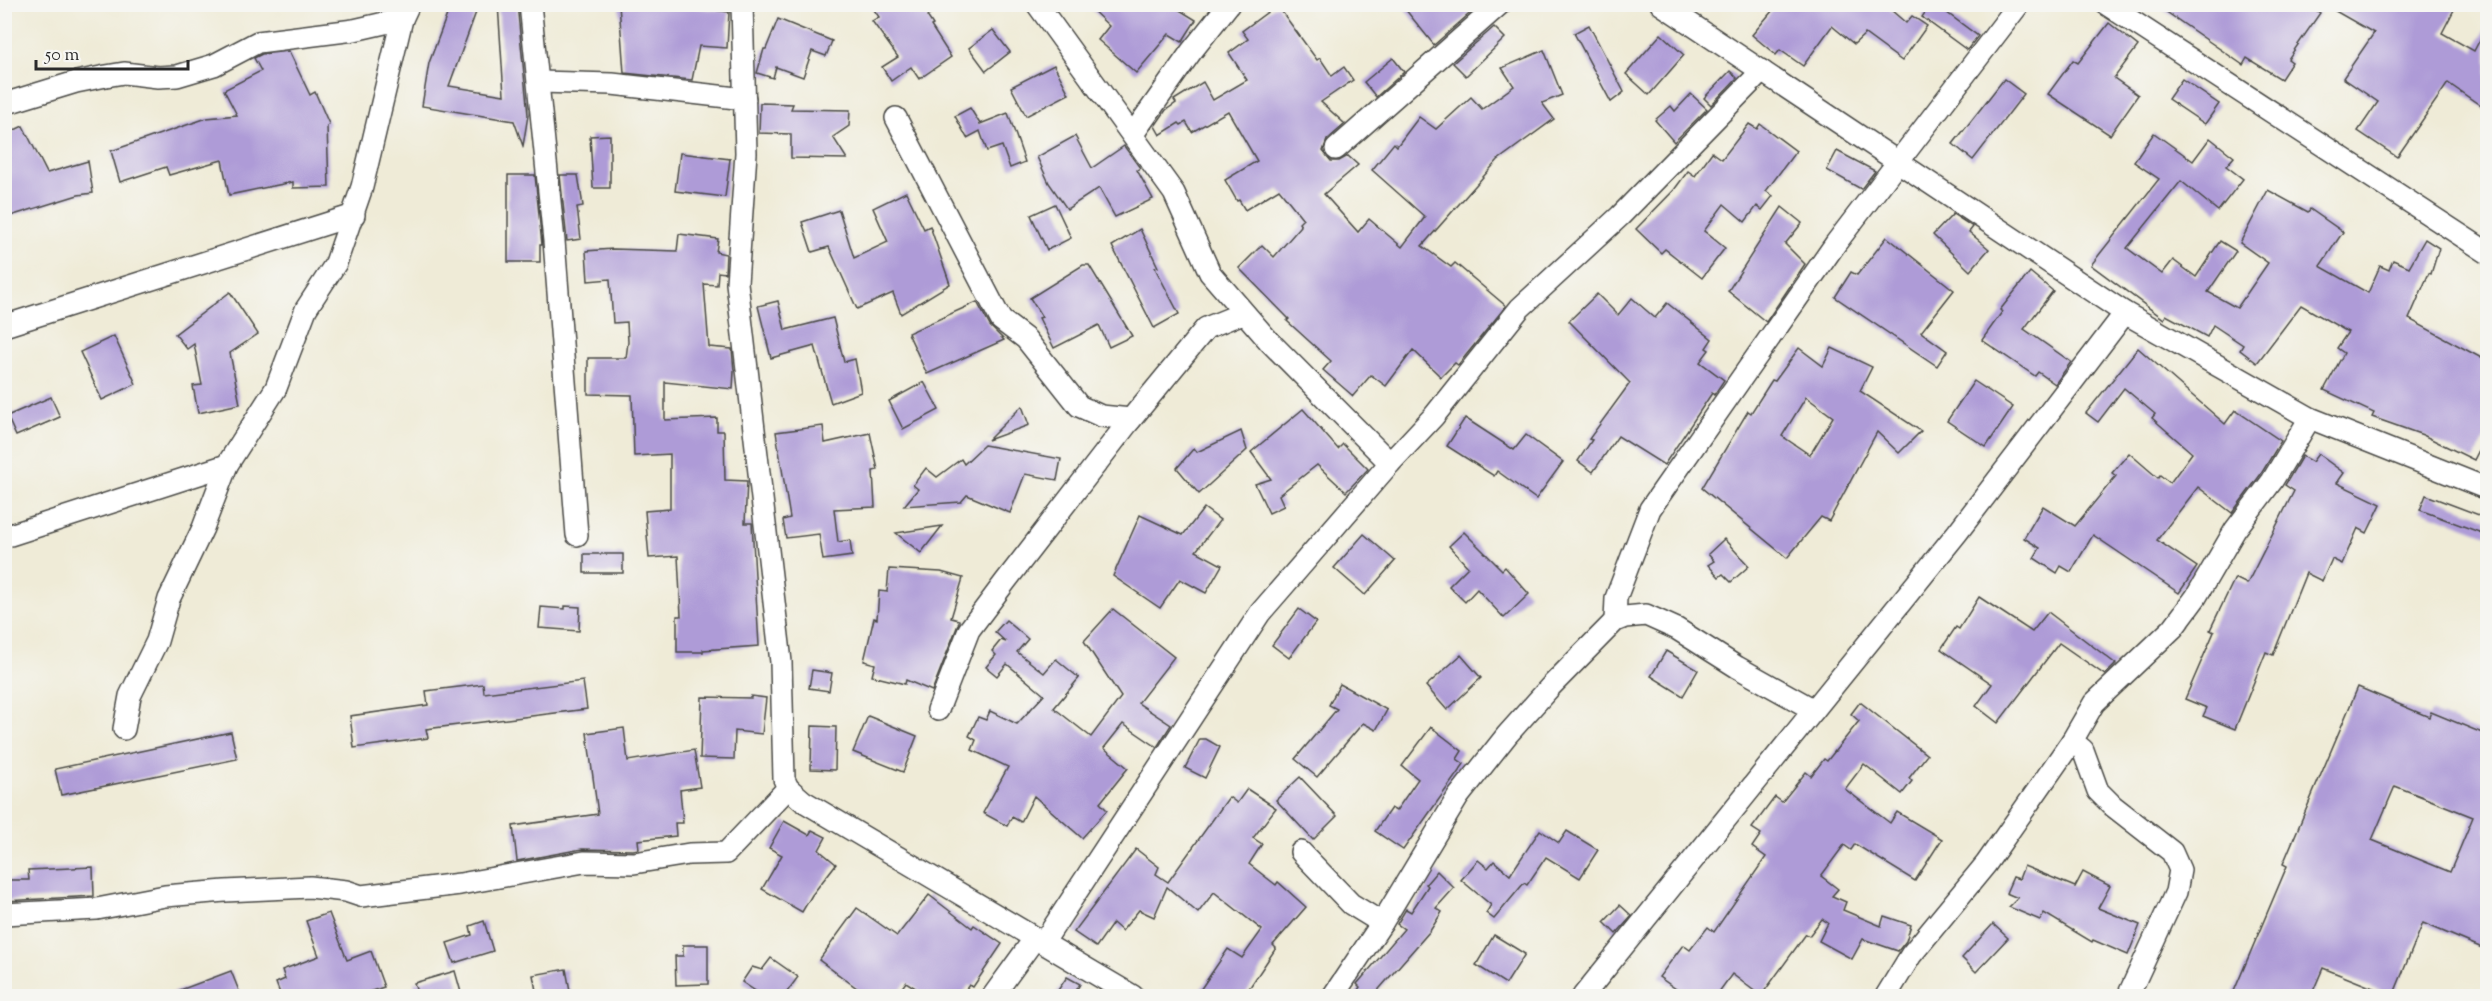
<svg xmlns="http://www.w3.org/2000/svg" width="2492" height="1001" font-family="'Sorts Mill Goudy',serif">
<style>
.building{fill:#ae9bd7;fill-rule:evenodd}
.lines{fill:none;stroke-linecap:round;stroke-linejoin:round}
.minor-casing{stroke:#484845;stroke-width:24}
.minor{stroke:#fff;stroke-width:21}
</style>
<rect width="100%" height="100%" fill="#f6f6f2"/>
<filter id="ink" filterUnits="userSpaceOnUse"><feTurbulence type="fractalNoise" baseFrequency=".0167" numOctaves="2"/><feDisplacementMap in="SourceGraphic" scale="12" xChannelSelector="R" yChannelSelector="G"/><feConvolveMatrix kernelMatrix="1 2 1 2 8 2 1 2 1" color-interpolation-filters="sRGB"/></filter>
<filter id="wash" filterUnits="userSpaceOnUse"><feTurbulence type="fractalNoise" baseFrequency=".008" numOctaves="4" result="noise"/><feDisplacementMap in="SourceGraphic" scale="24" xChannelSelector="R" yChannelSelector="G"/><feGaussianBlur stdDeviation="1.35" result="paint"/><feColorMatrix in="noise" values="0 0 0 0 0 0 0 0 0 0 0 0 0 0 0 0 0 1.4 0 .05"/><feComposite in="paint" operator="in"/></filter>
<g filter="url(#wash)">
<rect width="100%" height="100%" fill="#efebd7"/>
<g id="blocks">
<g class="building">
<path d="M451,4H479L449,86L504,95L498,4H517L528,115L523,146L514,121L422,106L429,63Z"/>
<path d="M619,4H671L729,12L727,48L699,46L692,80L624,73Z"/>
<path d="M870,4H944L927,16L933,25L931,26L951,57L919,79L911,67L891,81L882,67L898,57L872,21L879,17Z"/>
<path d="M1086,4H1170L1196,20L1182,42L1169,34L1136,73L1098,40L1109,26Z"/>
<path d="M1401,4H1472L1476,8L1434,45Z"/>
<path d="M1778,4H1884L1906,23L1912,16L1927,26L1902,61L1865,34L1854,44L1832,26L1803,66L1780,50L1776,55L1752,35Z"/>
<path d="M1931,4H1935L1978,36L1967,50L1922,17Z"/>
<path d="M2155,4H2308L2320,13L2288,59L2292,62L2281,79L2247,58L2243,65Z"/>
<path d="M2323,4H2457L2442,33L2474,51L2487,26V110L2448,83L2397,157L2358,131L2378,102L2343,78L2374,33Z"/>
<path d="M1277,5L1317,60L1320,58L1332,76L1344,67L1353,80L1321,102L1345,124L1327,140L1323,151L1331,161H1339L1348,156L1358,165L1324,194L1358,232L1369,219L1402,247L1425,217L1372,170L1394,143L1397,146L1419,117L1436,129L1471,97L1482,109L1514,86L1502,68L1544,50L1562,95L1542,103L1554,119L1498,160L1422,246L1451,267L1455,263L1506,306L1458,365L1455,363L1441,377L1413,350L1386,386L1371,375L1353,396L1323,370L1331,361L1287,321L1289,319L1239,268L1262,245L1274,257L1301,226L1299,223L1303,219L1279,189L1245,210L1239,200L1237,201L1225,180L1257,161L1228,111L1192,132L1186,122L1181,125L1179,123L1160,135L1155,126L1166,110L1176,103L1174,100L1203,82L1213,100L1247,80L1229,53L1248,39L1242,31Z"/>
<path d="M778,19L832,41L826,56L812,51L803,77L776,67L773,78L757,73L764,49H766Z"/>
<path d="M2109,23L2138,46L2114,78L2138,95L2110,135L2048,94L2073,60L2078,63Z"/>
<path d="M1589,25L1624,92L1611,102L1574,33Z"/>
<path d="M1494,27L1505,38L1466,76L1453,63Z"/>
<path d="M993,30L1010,52L986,71L969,48Z"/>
<path d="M1661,34L1684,55L1649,95L1626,74Z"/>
<path d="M289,51L310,95L315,92L329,124L327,126L329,187L293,188V182L229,195L222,160L169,175L166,167L120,182L111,151L207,118L237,115L224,90L261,71L254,58L262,54Z"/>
<path d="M1393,58L1404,72L1376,97L1364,82Z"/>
<path d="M1054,65L1069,94L1026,116L1011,87Z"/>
<path d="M1730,71L1737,78L1711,105L1704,98Z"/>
<path d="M2004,79L2024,94L1973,160L1953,144Z"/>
<path d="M2182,79L2219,104L2205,124L2168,99Z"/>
<path d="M1691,94L1707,109L1674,142L1655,120L1671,106L1675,111Z"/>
<path d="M760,103L793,104L791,109L850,110L849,126L833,137L847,159L791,158V134L759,133Z"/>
<path d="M970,108L980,124L1008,113L1025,162L1010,168L1002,146L987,151L980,131L967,138L955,116Z"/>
<path d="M1749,124L1757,129L1760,124L1796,151L1766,191L1773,196L1762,210L1757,206L1745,222L1724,204L1704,231L1725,248L1702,278L1665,249L1661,253L1636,229L1674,190L1688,171L1695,176L1712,152L1722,159Z"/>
<path d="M23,126L47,173L88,161L93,193L78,195L4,218V135Z"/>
<path d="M2154,133L2193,161L2210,138L2234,157L2226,166L2243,179L2218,211L2181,181L2127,248L2162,274L2173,260L2196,277L2220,241L2236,251L2208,292L2237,308L2268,263L2240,243L2268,190L2308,212L2310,209L2343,232L2320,266L2368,293L2380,266L2389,270L2393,260L2409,267L2425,239L2439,248L2431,274L2429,273L2409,319L2487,361V434L2474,460L2423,435L2372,417L2374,413L2324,390L2344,353L2337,348L2348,332L2301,305L2257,363L2240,350L2243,345L2213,325L2207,337L2166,315L2164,319L2091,265L2159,179L2134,162Z"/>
<path d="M610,135V188H593L590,136Z"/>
<path d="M1075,136L1092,168L1124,146L1140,168L1137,170L1153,199L1115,217L1099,188L1067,209L1049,183L1037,157Z"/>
<path d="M1837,151L1875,171L1861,189L1827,170Z"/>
<path d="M680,153L730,159L725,197L675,191Z"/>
<path d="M508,175H535L542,245H540V262H508Z"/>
<path d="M560,175H578L583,206L577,207L581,239L567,241Z"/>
<path d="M906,192L924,229L930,226L950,284L901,314L893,293L857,309L829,247L812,252L802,222L839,210L854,258L888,242L873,208Z"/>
<path d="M1055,204L1071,238L1047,250L1031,215Z"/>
<path d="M1782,207L1802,223L1785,244L1805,264L1766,322L1728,291Z"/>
<path d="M1953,214L1973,227L1969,232L1989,249L1970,271L1933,235Z"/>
<path d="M1140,229L1158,267L1155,268L1179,314L1154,328L1112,246Z"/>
<path d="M679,234L718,239L716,252L726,254L725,273L718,272L717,285L704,284L709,347L732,349L734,371L733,389L665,382V420L717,418V431H724L725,480L747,481L745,523H752L759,646L703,650V652H677V616H681L678,556L649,558L645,511L670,509V454L634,456L632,395L588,394V358H626L628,342L627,322L613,323L610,279L588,281L586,251L613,249L677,251Z"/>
<path d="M1887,237L1954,290L1921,332L1947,351L1937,366L1835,297L1851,272L1857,275Z"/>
<path d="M1083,265H1089L1132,336L1109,347L1099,325L1054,348L1039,318L1042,317L1030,298Z"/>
<path d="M2030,272L2053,291L2024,329L2071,362L2055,384L2038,372L2035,376L1982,340L2002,312L2000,310Z"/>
<path d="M230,292L258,334L230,353L240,404L198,413L193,386L202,385L194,344L187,349L175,334Z"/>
<path d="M1597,294L1618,315L1632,298L1655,318L1667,303L1712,339L1706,348L1709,350L1700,362L1724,380L1714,395L1712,393L1664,465L1618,436L1593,472L1578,461L1592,440L1589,439L1630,383L1569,321Z"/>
<path d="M778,301L785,330L833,318L844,362L855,359L861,392L831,403L815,346L771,358L758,306Z"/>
<path d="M977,302L990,326L1004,340L927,374L908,333Z"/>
<path d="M114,336L136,384L102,400L80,352Z"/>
<path d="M1799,348L1823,366L1832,348L1872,367L1860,391L1921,431L1899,453L1877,432L1829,521L1821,517L1787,558L1702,488L1748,411L1751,413L1772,380L1775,381ZM1806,397L1833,417L1810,455L1782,436Z"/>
<path d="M2138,348L2225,424L2235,410L2281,441L2261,474L2232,513L2198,487L2157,540L2197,567L2179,593L2093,535L2071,572L2061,566L2057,573L2034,558L2040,548L2024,538L2043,506L2075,526L2116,476L2112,473L2129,453L2158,478L2160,475L2170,483L2192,453L2152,418L2155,414L2124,388L2098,422L2086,413Z"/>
<path d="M1974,381L2013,407L1986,447L1947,421Z"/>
<path d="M924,382L939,410L903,429L889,401Z"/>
<path d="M51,397L60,417L16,436L7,416Z"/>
<path d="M1022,406L1029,425L988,440Z"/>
<path d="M1303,409L1338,449L1343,444L1368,469L1346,492L1317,465L1279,495L1284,506L1269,513L1255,484L1271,479L1251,452Z"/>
<path d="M1465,418L1514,450L1526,435L1563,462L1536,499L1497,471L1494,476L1447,446Z"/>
<path d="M823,426L825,443L870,433L878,470L873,471L875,507L834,509L838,542L850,540L852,556L823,560L819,534L786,538L783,520L790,518L776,432Z"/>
<path d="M1241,431L1247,450L1199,494L1177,468L1194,448L1197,452Z"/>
<path d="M984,445L1061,459L1057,480L1025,474L1010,513L967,495L961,502L904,506L918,489L913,485L926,468L937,477L961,459L964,464Z"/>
<path d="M2318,454L2344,473L2337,483L2381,504L2367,533L2358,528L2342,564L2332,559L2322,581L2306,573L2273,655L2266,652L2235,729L2203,716L2207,708L2185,699L2214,632L2210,630L2235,578L2247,584L2294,491L2285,485L2302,456L2312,462Z"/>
<path d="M2426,495L2487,518V535L2420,510Z"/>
<path d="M1204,508L1220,520L1196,551L1222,565L1206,593L1180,579L1160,608L1113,576L1140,515L1183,535Z"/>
<path d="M942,526L921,553L896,533Z"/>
<path d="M1464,532L1502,570L1505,567L1529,594L1504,618L1477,589L1465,602L1449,586L1468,567L1449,546Z"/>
<path d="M1364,534L1395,561L1365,595L1334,568Z"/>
<path d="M1724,539L1749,566L1731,582L1723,574L1719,577L1708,565L1714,561L1708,554Z"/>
<rect x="584" y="554" width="39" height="19"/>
<path d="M889,569L941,572L963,578L951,618L959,620V622L932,691L906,680L905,684L872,676L875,664L864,661L874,618L877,619L879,591L887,592Z"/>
<path d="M1979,597L2032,632L2048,612L2116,664L2105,675L2059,643L1998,723L1976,706L1992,684L1941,649L1956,627L1959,629Z"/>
<path d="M565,606L580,607L579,631L539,628L541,607L565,609Z"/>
<path d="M1113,609L1174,657L1138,703L1171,725L1157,747L1123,724L1104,748L1128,768L1100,803L1107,810L1082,838L1034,796L1021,822L1012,817L1007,826L983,813L1008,767L972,750L976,740L969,736L978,717L986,720L990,711L1017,724L1044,695L1007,664L997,676L986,667L996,655L992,651L1001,640L1006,642L995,632L1006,620L1028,639L1017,652L1044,673L1056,659L1079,678L1054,708L1091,737L1121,697L1084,641Z"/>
<path d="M1299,609L1316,622L1289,658L1272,645Z"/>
<path d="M1666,651L1698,670L1683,696L1651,676Z"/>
<path d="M1461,655L1481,678L1447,710L1426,686Z"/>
<path d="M812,670L832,673L829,691L809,688Z"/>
<path d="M583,681L587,709L426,729L428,738L354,748L350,716L428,705L426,691L483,684L484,693Z"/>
<path d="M1340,684L1387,710L1376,730L1363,723L1317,777L1295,759L1337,709L1329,705Z"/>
<path d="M2358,687L2429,717L2431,712L2487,735V950L2423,923L2393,996L2323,968L2311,996H2232L2287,866L2283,864ZM2395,786L2473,817L2450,872L2372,840Z"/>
<path d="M751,696L766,698L762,734L735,731L734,759L700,758L702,697L751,698Z"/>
<path d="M1860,702L1927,755L1909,778L1912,781L1902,794L1864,764L1845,789L1890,823L1897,812L1942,839L1915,881L1855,844L1851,850L1844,845L1821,876L1838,889L1832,896L1846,902L1843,910L1881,926L1884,916L1911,925L1906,941L1898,951L1863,939L1852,959L1819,941L1828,923L1822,919L1809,936L1806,934L1761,996L1732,974L1716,996H1686L1659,977L1683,945L1690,950L1708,927L1714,932L1766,857L1752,847L1761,834L1752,828L1775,797L1782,802L1806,772L1811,776L1824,759L1827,761L1859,721L1851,714Z"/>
<path d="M868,716L917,736L903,772L853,752Z"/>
<path d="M812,726L836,727L835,770L811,769Z"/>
<path d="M1431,727L1462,751L1457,759L1464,764L1403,850L1375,831L1391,808L1396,811L1418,779L1402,766Z"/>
<path d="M624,728L628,761L694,750L700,787L680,790L683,823H675L676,836L638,840L639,849L633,850L582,849L517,861L513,826L598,814L587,733Z"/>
<path d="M231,732L237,759L61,795L55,769Z"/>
<path d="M1200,739H1206L1220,747L1205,778L1185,768Z"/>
<path d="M1300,777L1337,816L1313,840L1276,800Z"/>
<path d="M1247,789L1276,808L1253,838L1262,844L1249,864L1276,885L1278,882L1306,907L1273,945L1276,948L1244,996H1196L1228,949L1242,958L1262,930L1214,892L1198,913L1167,887L1154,917L1139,910L1122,931L1113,923L1096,947L1074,932L1136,849L1159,867L1156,874L1168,882L1229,797L1237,803Z"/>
<path d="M784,821L809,835L812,830L826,837L819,850L836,864L812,895L802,912L762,889L782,855L769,848Z"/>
<path d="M1540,830L1559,843L1567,831L1598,850L1580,878L1546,857L1527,885L1524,883L1494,919L1486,913L1491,905L1461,880L1478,860L1488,868L1494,861L1510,875Z"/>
<path d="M2024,866L2075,887L2083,872L2110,886L2098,908L2140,925L2128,955L2093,940L2092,942L2044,913L2040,920L2009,907L2018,898L2006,893L2013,877L2019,879Z"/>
<path d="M93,867L94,896L4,901V880H29L28,870Z"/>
<path d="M1437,871L1454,888L1436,908L1442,912L1430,931L1373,996H1354L1360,987L1357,984L1404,929L1397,924L1406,909L1411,912L1428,886L1426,884Z"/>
<path d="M929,895L972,928L974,925L1002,944L973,987L969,985L961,996H928L906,982L896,996H853L858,989L819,960L857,908L897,936Z"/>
<path d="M1620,905L1632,916L1616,934L1604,922Z"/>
<path d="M329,913L347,960L371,951L384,987L356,996H281L276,983L285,979L282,970L319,956L306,921Z"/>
<path d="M484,921L493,951L454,963L447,943L472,935L470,926Z"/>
<path d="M1993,924L2008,938L1976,972L1962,958Z"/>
<path d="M1494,935L1525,954L1506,984L1476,965Z"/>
<path d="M683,945H708V984L676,985L675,956H683Z"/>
<path d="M771,958L798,977L784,996H763L742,982L752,967L762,970Z"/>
<path d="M566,969L571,996H537L533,975Z"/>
<path d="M231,971L241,996H168L167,995Z"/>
<path d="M455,971L462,996H418L414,983Z"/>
<path d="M1067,977L1080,984L1073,996H1054Z"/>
</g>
</g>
</g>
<g filter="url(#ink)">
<use href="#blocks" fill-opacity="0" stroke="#484845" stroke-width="1.5"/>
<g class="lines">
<defs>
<g id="minor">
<path d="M530,4L554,241L577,535"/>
<path d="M742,4L746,153L737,283L781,662L784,779L788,788L803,801L1133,996"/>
<path d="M1037,4L1174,193L1210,273L1268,340L1390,463"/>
<path d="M1661,4L2125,313L2310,418L2488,489"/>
<path d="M2106,4L2488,253"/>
<path d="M539,82L612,84L745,99"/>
<path d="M4,104L76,82L106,76L124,73L158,77L177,76L214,65L258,42L354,30L402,19"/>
<path d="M896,118L1001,320L1026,339L1079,406L1101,416L1131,419"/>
<path d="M1133,134L1191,52L1229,4"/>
<path d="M1336,149L1500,4"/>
<path d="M4,326L354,215"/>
<path d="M4,537L227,465L276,388L306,309L336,263L362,187L402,19L409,4"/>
<path d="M1615,621L1616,598L1650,509L1836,243L2019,4"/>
<path d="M938,710L969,630L1005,582L1127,424L1206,328L1243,313"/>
<path d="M124,729L130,696L157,641L169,599L203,528L227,465"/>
<path d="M1301,852L1351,904L1382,923"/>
<path d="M4,914L97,909L165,896L225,891L310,887L346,891L361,896L460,884L584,862L634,863L689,854L726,853L788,788"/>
<path d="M1043,943L1260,613L1390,463L1434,416L1520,308L1620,216L1762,71"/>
<path d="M993,996L1035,938"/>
<path d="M1333,996L1382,923L1458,797L1507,735L1551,686L1615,621L1625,617L1646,615L1677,629L1737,667L1814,710"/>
<path d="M1583,996L1957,533L2125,313"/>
<path d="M1886,996L1911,955L1986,864L2072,741"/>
<path d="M2128,996L2176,892L2180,870L2172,852L2113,806L2098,791L2083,750L2072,741L2094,703L2173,628L2196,597L2235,530L2272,481L2310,418"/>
</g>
</defs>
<use href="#minor" class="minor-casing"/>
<use href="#minor" class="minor"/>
</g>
</g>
<rect width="2492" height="1001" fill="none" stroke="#f6f6f2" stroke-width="24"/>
<path d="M36 60v9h152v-9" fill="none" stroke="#2b2b2b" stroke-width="3"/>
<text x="45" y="60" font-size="18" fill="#2b2b2b" stroke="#f6f6f2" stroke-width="4.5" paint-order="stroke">50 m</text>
</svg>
